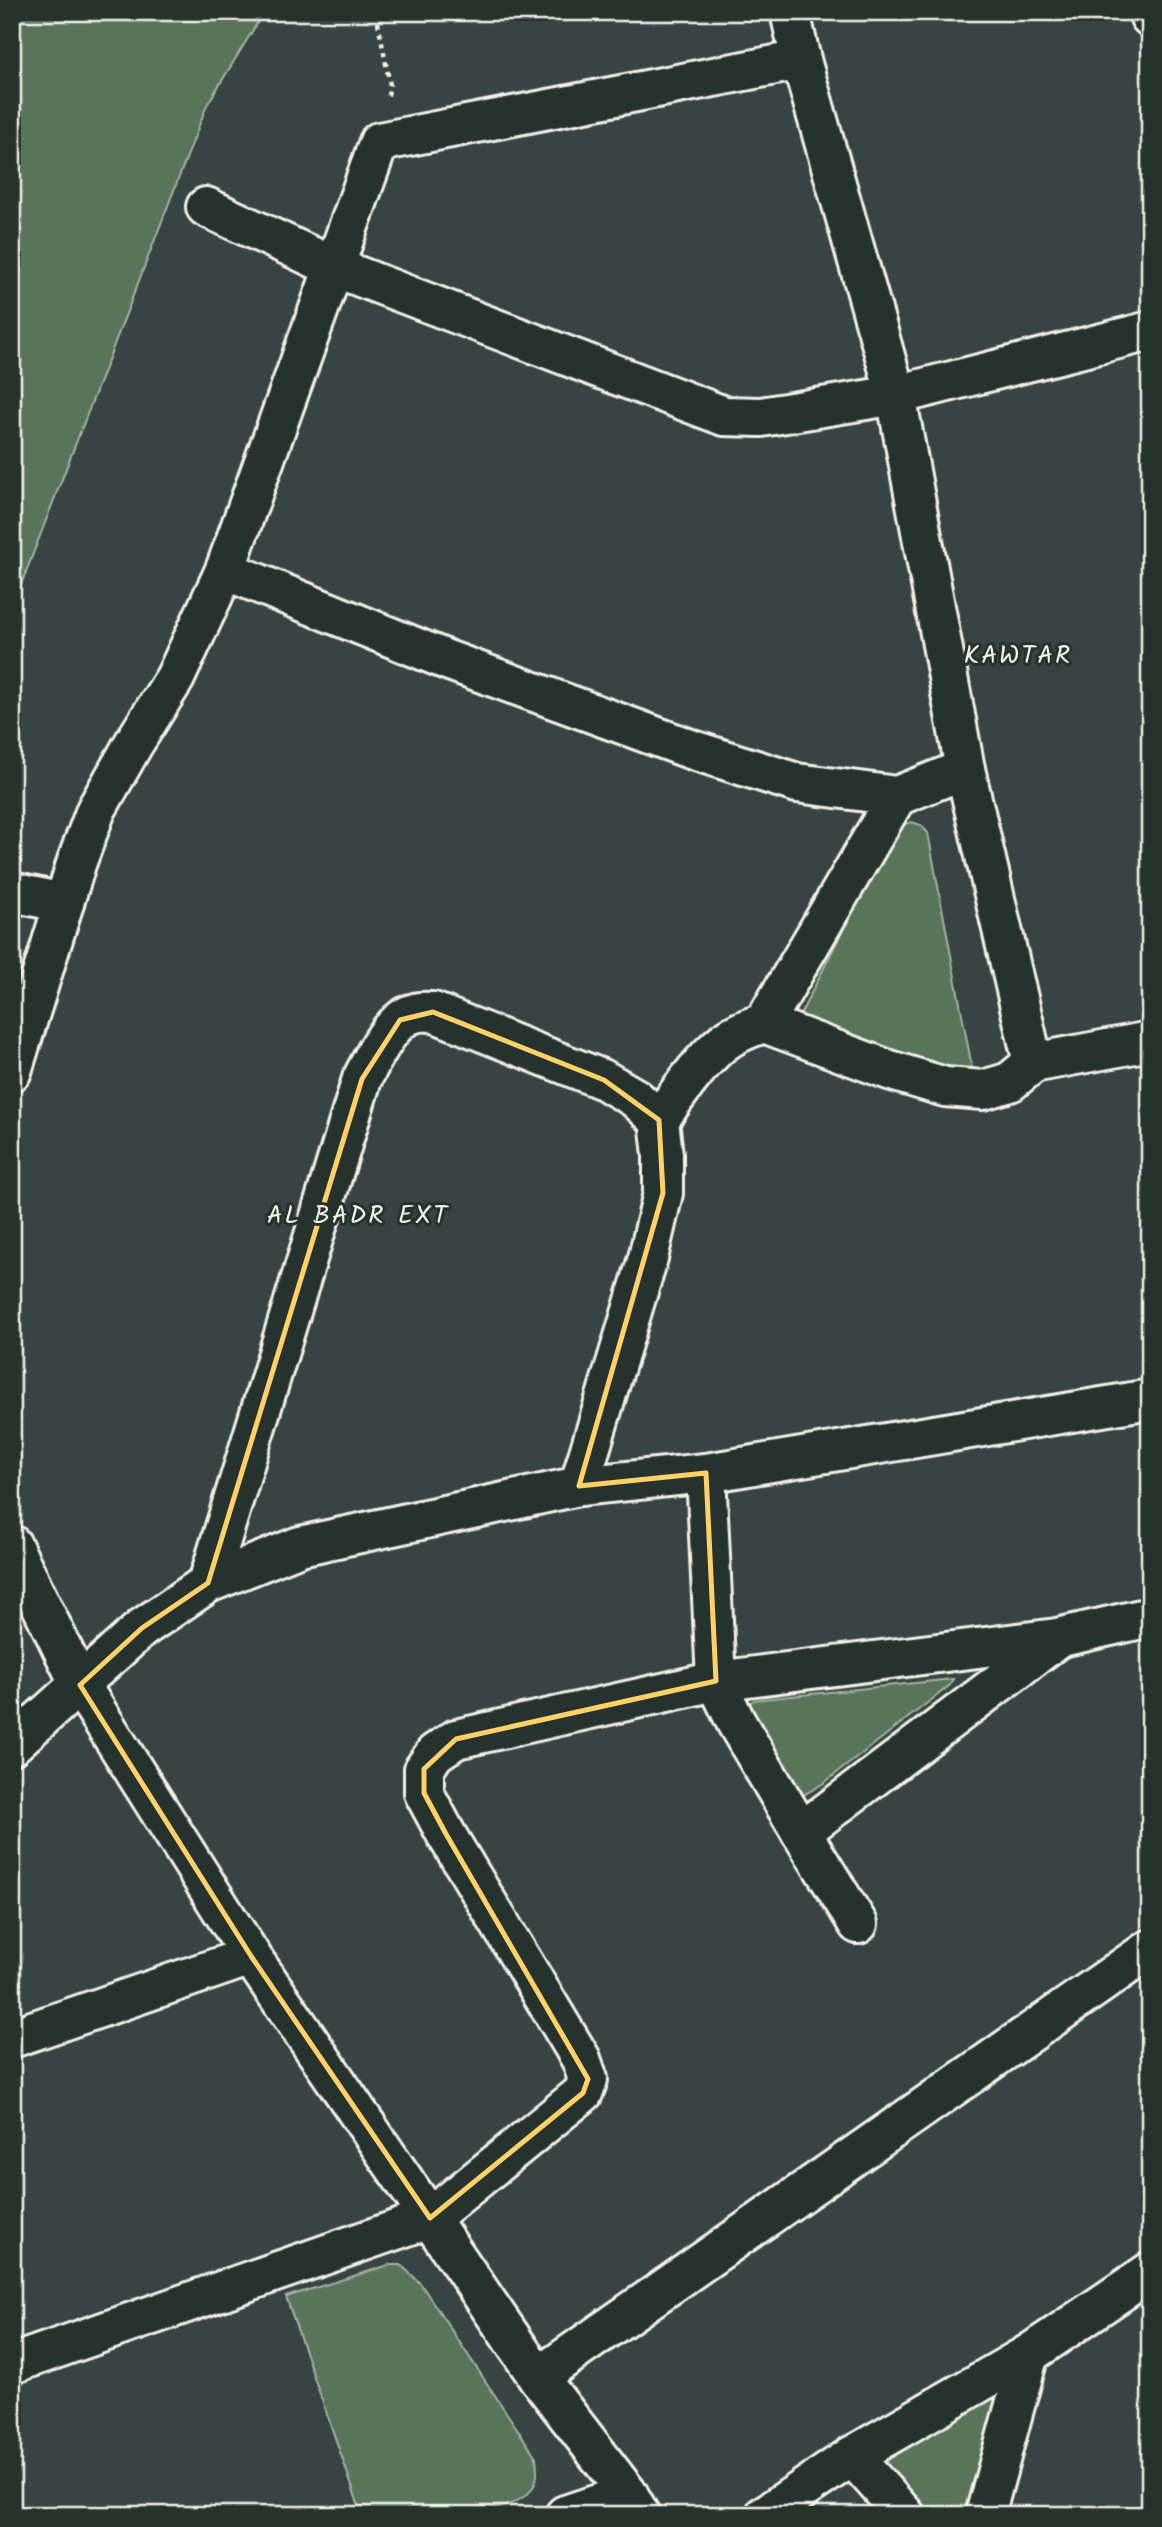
<svg xmlns="http://www.w3.org/2000/svg" width="1162" height="2527" font-family="Kalam,sans-serif">
<style>
.green{fill:#58745b;stroke:#a6b2a2;stroke-width:2}
.lines{fill:none;stroke-linecap:round;stroke-linejoin:round}
.minor-casing{stroke:#f4f1e8;stroke-width:44}
.path{stroke:#f4f1e8;stroke-width:4.5;stroke-dasharray:5 5;stroke-linecap:butt}
.minor{stroke:#26332d;stroke-width:38}
.marked{fill:none;stroke:#ffd166;stroke-width:5;stroke-linejoin:round}
.labels{text-anchor:middle;stroke-width:6;stroke-linejoin:round;paint-order:stroke}
.quarter-label{font-size:26px;letter-spacing:2px;fill:#f4f1e8;stroke:#26332d}
</style>
<rect width="100%" height="100%" fill="#374443"/>
<filter id="ink" filterUnits="userSpaceOnUse"><feTurbulence type="fractalNoise" baseFrequency=".0143" numOctaves="2"/><feDisplacementMap in="SourceGraphic" scale="14" xChannelSelector="R" yChannelSelector="G"/><feConvolveMatrix kernelMatrix="1 2 1 2 8 2 1 2 1" color-interpolation-filters="sRGB"/></filter>
<g filter="url(#ink)">
<g class="green">
<path d="M12,12H264L207,105L12,608Z"/>
<path d="M912,822L921,825L928,833L973,1073L970,1080L798,1019L879,859L902,825Z"/>
<path d="M953,1679L950,1685L939,1694L824,1783L802,1796L792,1793L748,1704L754,1700Z"/>
<path d="M389,2265H401L420,2283L536,2457C537,2469 539,2479 532,2489C507,2523 401,2515 362,2515L286,2297Z"/>
<path d="M988,2397L995,2399L998,2407L969,2515H924L887,2474L886,2465L890,2456Z"/>
</g>
<g class="lines">
<defs>
<g id="minor">
<path d="M790,12L801,60L896,395L965,769"/>
<path d="M1148,12L1150,17"/>
<path d="M206,207L334,267L724,416L761,417L896,395L1150,331"/>
<path d="M225,570L447,660L693,750L797,783L897,796L965,769L1033,1063"/>
<path d="M12,892L64,903"/>
<path d="M764,1023L897,796"/>
<path d="M12,1071L77,861L96,810L134,743L175,678L225,570L379,142L801,60"/>
<path d="M659,1120C677,1095 696,1067 719,1046C732,1034 748,1028 764,1023L889,1070L945,1087L983,1090L1010,1082L1033,1063L1150,1041"/>
<path d="M706,1473L716,1681L736,1722L801,1832L1057,1639"/>
<path d="M12,1545L80,1685L251,1956L538,2377L628,2494L640,2515"/>
<path d="M208,1583L362,1079C373,1058 391,1018 415,1013C421,1011 427,1012 433,1012L604,1080L635,1098L659,1120L663,1155V1193L648,1258L579,1486"/>
<path d="M12,1745L142,1628L208,1583L300,1546L579,1486L706,1473L1150,1399"/>
<path d="M801,1832L858,1924"/>
<path d="M12,2038L251,1956"/>
<path d="M12,2364L430,2218L583,2093L588,2079L581,2059L446,1834L424,1793V1769L435,1753L456,1739L716,1681L1057,1638L1150,1617"/>
<path d="M538,2377L1150,1949"/>
<path d="M852,2456L905,2515"/>
<path d="M565,2515L628,2494"/>
<path d="M765,2515L852,2456L1029,2354"/>
<path d="M985,2515L1029,2354L1150,2272"/>
</g>
</defs>
<use href="#minor" class="minor-casing"/>
<path class="path" d="M376,12L390,85L387,100"/>
<use href="#minor" class="minor"/>
</g>
</g>
<path class="marked" d="M433,1012L604,1080L659,1120L663,1193L579,1486L706,1473L716,1681L456,1739L424,1769V1793L446,1834L588,2079L583,2093L430,2218L251,1956L80,1685L142,1628L208,1583L362,1079L400,1020Z"/>
<g class="labels">
<g class="quarter-label">
<text x="1018" y="663">KAWTAR</text>
<text x="358" y="1223">AL BADR EXT</text>
</g>
</g>
<rect width="1162" height="2527" fill="none" stroke="#26332d" stroke-width="42"/>
<rect x="21" y="21" width="1120" height="2485" fill="none" stroke="#f4f1e8" stroke-width="2.5" filter="url(#ink)"/>
</svg>
